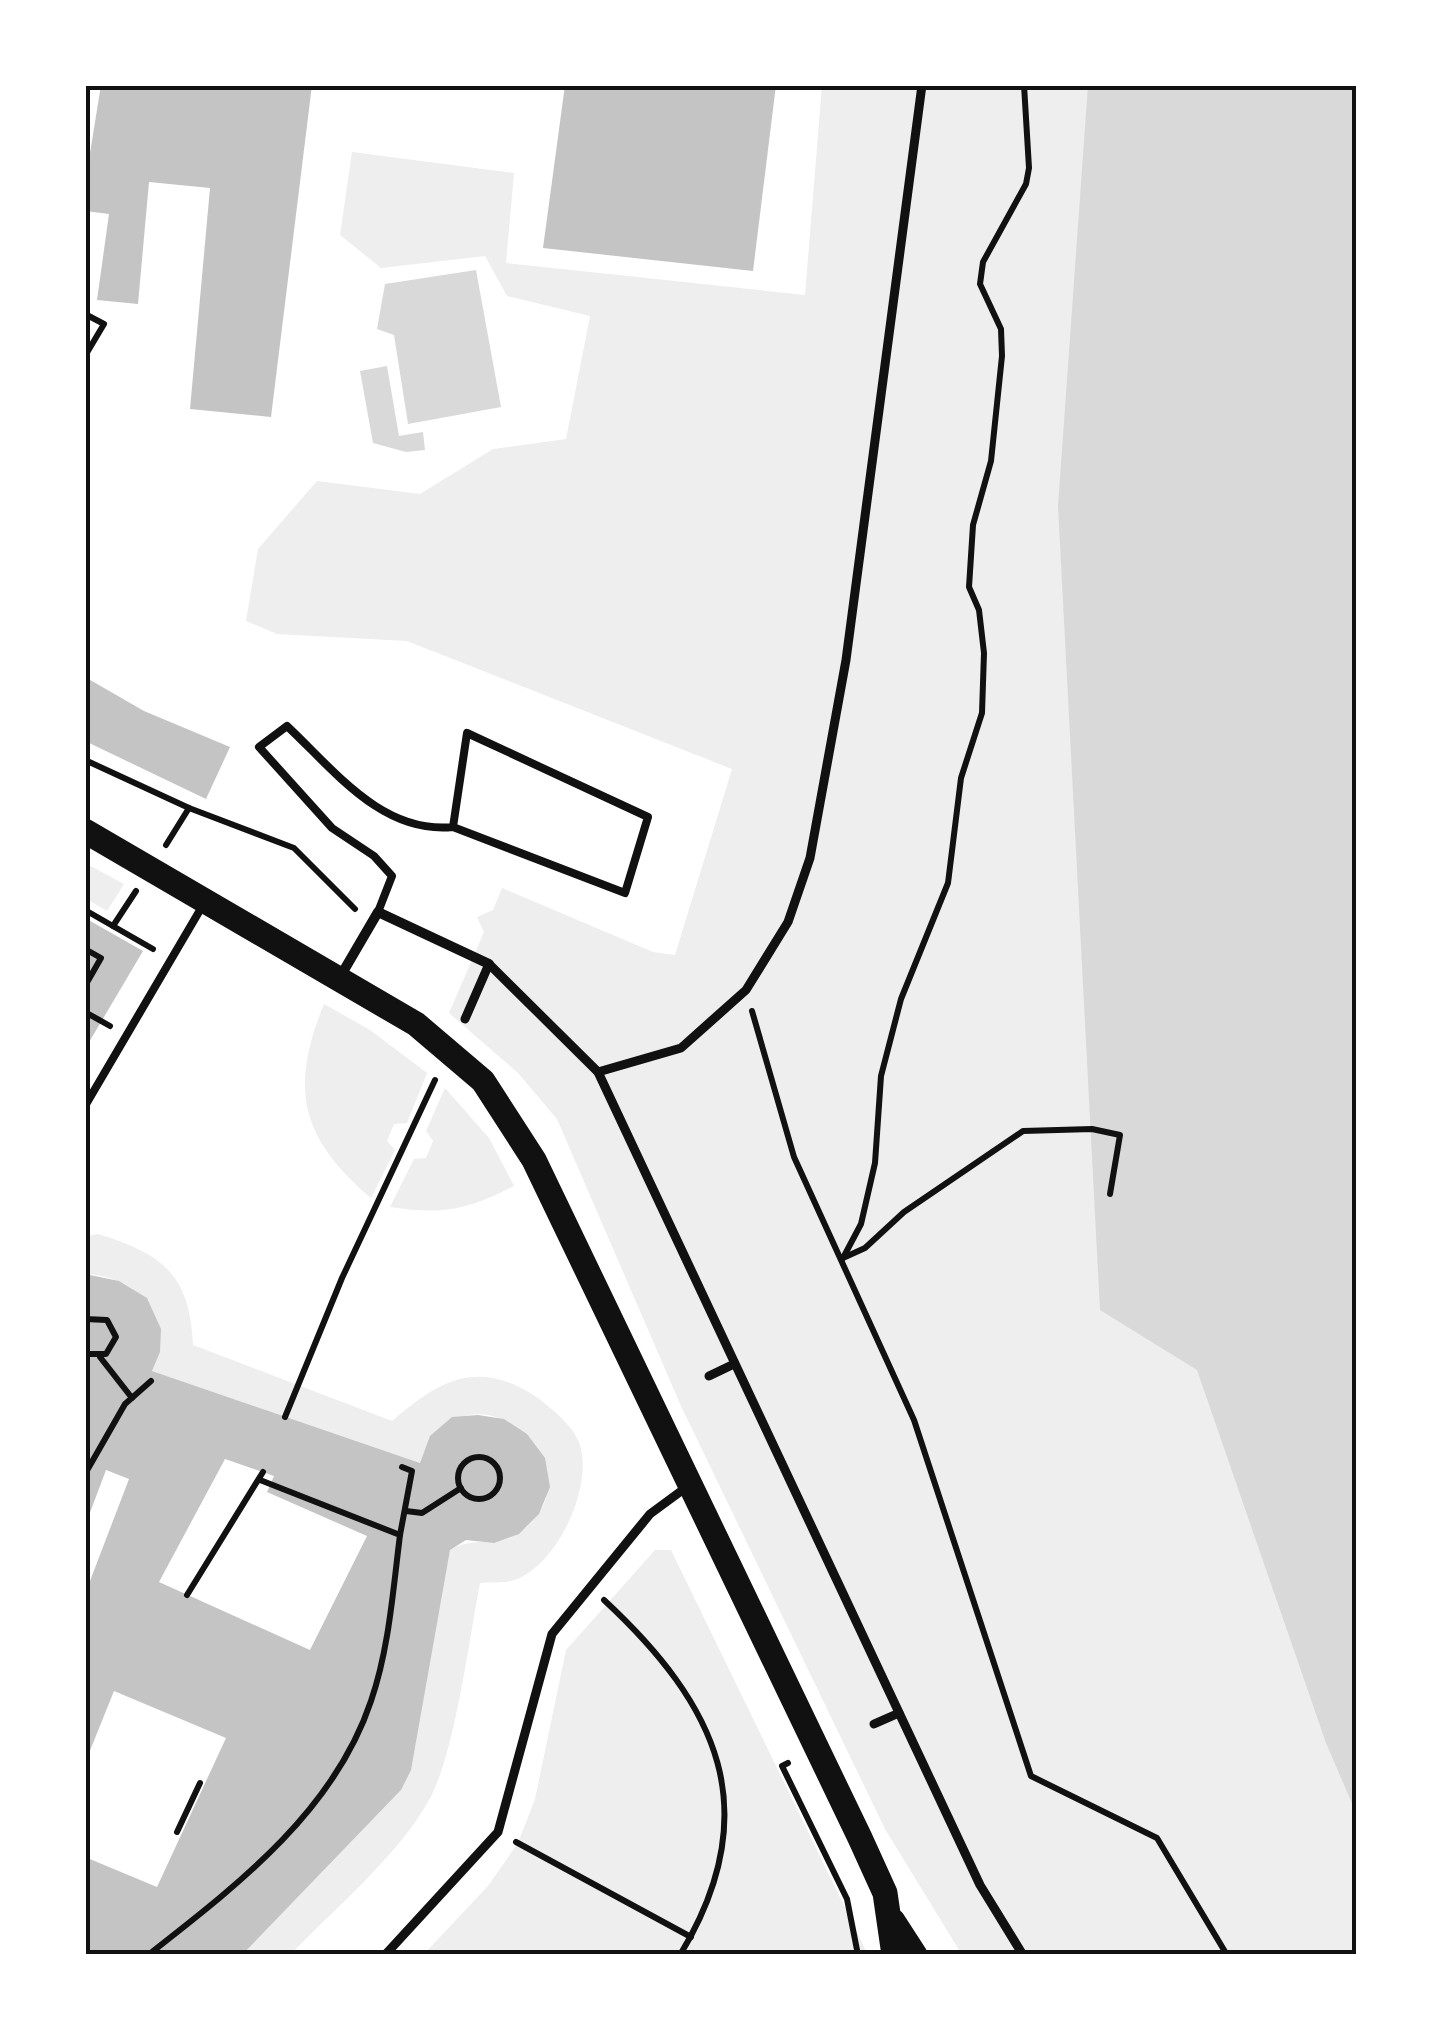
<svg xmlns="http://www.w3.org/2000/svg" width="1442" height="2040" font-family="Helvetica,sans-serif">
<style>
.green{fill:#eee}
.water{fill:#d9d9d9}
.building{fill:#c4c4c4;fill-rule:evenodd}
.lines{fill:none;stroke-linecap:round;stroke-linejoin:round}
.path{stroke:#111;stroke-width:6}
.service{stroke:#111;stroke-width:8}
.pedestrian{stroke:#111;stroke-width:9}
.minor{stroke:#111;stroke-width:10}
.primary{stroke:#111;stroke-width:25}
.neatline{fill:none;stroke:#111;stroke-width:4}
</style>
<rect width="100%" height="100%" fill="#fff"/>
<g class="green">
<path d="M822,85H1357V1955H962L885,1829L681,1406L557,1119L518,1073L449,1013L484,932L477,917L493,910L502,888L653,952L675,955L732,769L407,641L277,634L246,621L258,549L317,481L420,494L493,449L566,439L590,316L507,296L485,256L381,268L340,235L352,152L514,173L506,263L805,295Z"/>
<path d="M85,863L124,884L107,911L85,898Z"/>
<path d="M324,1004L370,1030L427,1073L407,1123L394,1124L387,1141L395,1150L371,1198C301,1138 289,1090 324,1004Z"/>
<path d="M445,1088L489,1138L514,1186C467,1210 442,1215 390,1207L414,1159L426,1158L433,1141L426,1131Z"/>
<path d="M98,1234C163,1254 190,1275 193,1345L392,1421C440,1380 477,1359 535,1396C549,1406 571,1424 578,1440C597,1482 556,1570 511,1581C502,1583 490,1582 480,1583C469,1639 455,1754 429,1800C399,1855 334,1909 290,1955H242L401,1790L450,1550C473,1536 500,1548 522,1531C606,1466 464,1347 420,1463L152,1371C175,1319 139,1276 85,1274V1236Z"/>
<path d="M655,1550H671L868,1955H423L488,1886L518,1843L535,1799L566,1650Z"/>
</g>
<g class="water">
<path d="M1088,85H1357V1815L1326,1743L1197,1370L1100,1310L1058,506Z"/>
<path d="M476,270L501,407L408,424L394,335L377,329L385,284Z"/>
<path d="M387,366L399,436L423,432L425,450L406,452L373,443L360,371Z"/>
</g>
<g class="building">
<path d="M101,85H312L271,417L190,409L210,188L149,182L138,304L97,300L109,214L85,211V184Z"/>
<path d="M565,85H776L753,271L543,248Z"/>
<path d="M85,677L144,711L230,747L206,799L85,741Z"/>
<path d="M85,918L143,951L85,1049Z"/>
<path d="M85,1274L119,1281L147,1298L161,1329L160,1352L152,1371L420,1463L430,1436L452,1417L478,1415L504,1419L527,1434L545,1458L550,1487L539,1514L519,1534L494,1543L466,1540L450,1550L411,1770L401,1790L242,1955H85V1857L157,1887L226,1738L114,1691L85,1763V1594L129,1479L106,1470L85,1526ZM225,1459L274,1476L267,1492L367,1536L310,1650L159,1582Z"/>
</g>
<g class="lines">
<g class="path">
<path d="M85,314L104,324L85,356"/>
<path d="M85,760L189,808L294,848L355,909"/>
<path d="M166,845L189,808"/>
<path d="M85,910L153,949"/>
<path d="M113,926L136,891"/>
<path d="M85,949L101,958L85,986"/>
<path d="M752,1011L794,1157L914,1420L1031,1776L1157,1838L1227,1955"/>
<path d="M85,1012L110,1026"/>
<path d="M843,1258L861,1224L875,1163L881,1076L901,999L948,883L961,778L982,713L984,653L979,610L969,587L973,525L991,461L1002,356L1001,329L980,284L983,262L1026,184L1029,168L1024,85"/>
<path d="M843,1258L865,1248L904,1212L1023,1131L1092,1129L1120,1135L1110,1194"/>
<path d="M85,1319L107,1320L116,1337L106,1354H85"/>
<path d="M100,1357L132,1398"/>
<path d="M285,1417L342,1278L435,1080"/>
<circle cx="479" cy="1478" r="21"/>
<path d="M85,1474L125,1404L151,1381"/>
<path d="M406,1511L422,1513L461,1488"/>
<path d="M400,1535L412,1471L402,1467"/>
<path d="M187,1595L263,1472"/>
<path d="M604,1600C717,1705 768,1810 680,1955"/>
<path d="M788,1763L782,1766L847,1899L858,1955"/>
<path d="M177,1832L200,1783"/>
<path d="M516,1842L691,1937"/>
<path d="M148,1955C236,1886 334,1812 371,1701C389,1649 393,1590 400,1535L260,1480"/>
</g>
<g class="service">
<path d="M378,912L392,876L374,856L332,828L259,747L287,726C335,771 382,834 453,827L625,893L648,817L467,733L453,827"/>
<path d="M85,1106L203,905"/>
</g>
<g class="pedestrian">
<path d="M465,1019L489,964L598,1072L980,1885L1023,1955"/>
<path d="M598,1072L681,1048L746,990L788,922L810,858L846,660L922,85"/>
<path d="M709,1376L734,1364"/>
<path d="M874,1724L899,1713"/>
<path d="M385,1955L498,1832L552,1634L650,1514L688,1486"/>
</g>
<path class="minor" d="M340,977L378,912L489,964"/>
<g class="primary">
<path d="M85,831L416,1024L483,1081L534,1160L860,1838L885,1893L894,1955"/>
<path d="M893,1921L915,1955"/>
</g>
</g>
<rect width="1442" height="2040" fill="none" stroke="#ffffff" stroke-width="175"/>
<rect x="88" y="88" width="1266" height="1864" class="neatline"/>
</svg>
